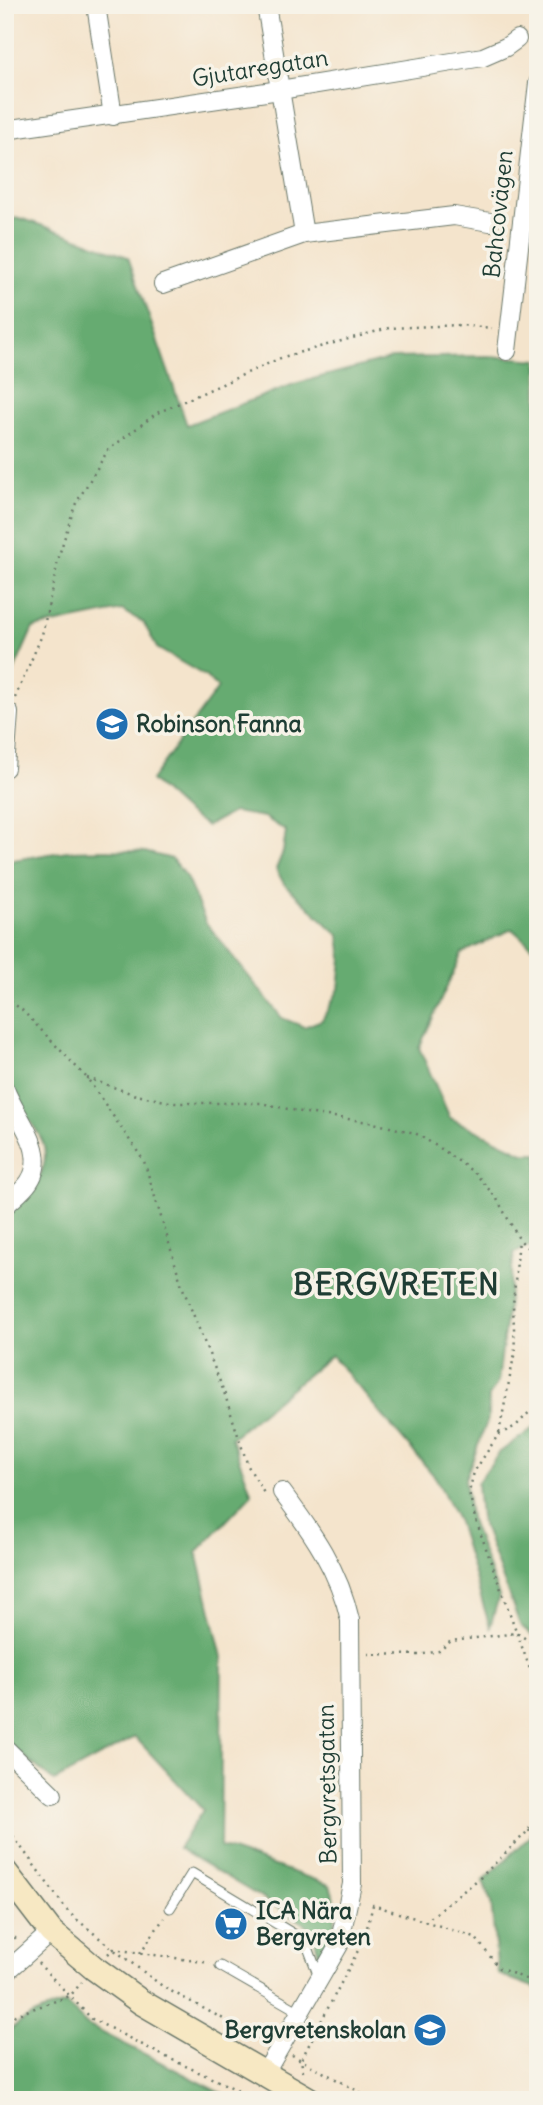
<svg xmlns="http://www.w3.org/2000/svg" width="543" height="2105" font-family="Delius,sans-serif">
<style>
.forest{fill:#66ab71;stroke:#427452;stroke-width:2}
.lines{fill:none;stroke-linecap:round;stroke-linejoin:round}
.lane-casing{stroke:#6a7769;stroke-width:11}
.street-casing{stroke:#6a7769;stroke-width:20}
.secondary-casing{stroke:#6a7769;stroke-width:27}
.path{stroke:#6a7769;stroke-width:2.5;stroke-dasharray:2 5;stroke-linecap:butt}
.lane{stroke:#fff;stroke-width:9}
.street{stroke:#fff;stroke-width:18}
.secondary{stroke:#f7e8c3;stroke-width:24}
.labels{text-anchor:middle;stroke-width:7;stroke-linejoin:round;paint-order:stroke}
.street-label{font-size:23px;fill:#1f3d34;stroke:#f7f3e8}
.poi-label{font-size:23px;font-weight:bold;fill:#1f3d34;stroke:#f7f3e8;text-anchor:start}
.district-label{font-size:30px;font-weight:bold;letter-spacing:2px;fill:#1f3d34;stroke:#f7f3e8}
</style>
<rect width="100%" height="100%" fill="#f7f3e8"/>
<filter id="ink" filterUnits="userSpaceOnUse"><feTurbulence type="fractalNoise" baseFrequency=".0143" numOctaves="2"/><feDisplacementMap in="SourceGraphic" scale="14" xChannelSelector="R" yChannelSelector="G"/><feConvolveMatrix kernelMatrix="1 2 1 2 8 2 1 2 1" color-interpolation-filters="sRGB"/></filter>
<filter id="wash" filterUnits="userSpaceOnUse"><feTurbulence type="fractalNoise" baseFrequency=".00686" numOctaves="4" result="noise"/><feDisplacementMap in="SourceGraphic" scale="28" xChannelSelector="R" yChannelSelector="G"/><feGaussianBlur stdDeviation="1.57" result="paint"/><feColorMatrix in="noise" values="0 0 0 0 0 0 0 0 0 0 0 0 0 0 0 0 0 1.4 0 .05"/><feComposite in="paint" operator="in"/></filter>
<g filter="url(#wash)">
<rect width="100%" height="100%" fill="#f4e4cc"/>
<g class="forest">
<path d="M19,218C56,229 92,244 128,257L187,425L294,384L392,358L488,356L538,360V952L512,929L462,953L419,1048L450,1118L523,1153H538V1243L514,1253L498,1382L489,1397L488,1419L465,1479L470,1518L499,1596L490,1627L458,1522L436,1478L331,1355L231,1438L252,1494L197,1552L222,1657L220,1847L330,1885C340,1913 336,1930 319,1955L314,1936L307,1925L178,1848L203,1810L135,1737L54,1781L5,1741V1216C26,1195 56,1170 41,1138C35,1125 23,1114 16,1102C11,1092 9,1081 5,1071V871L8,861L67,851L108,850L145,852L172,859L186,877L206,923L282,1018L304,1027L322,1020L339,989L342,958L339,935L284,884L276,869L283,852L286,831L264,817L233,812L207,826L186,812L151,780L218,688L205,676L157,648L144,623L122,610L33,628L13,673L5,678V220Z"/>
<path d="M538,1425V1508L536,1514L538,1520V1641L520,1625L480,1518L477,1483L500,1452Z"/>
<path d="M538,1825V1989L498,1974L491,1902L483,1881L535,1832Z"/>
<path d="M66,2004L87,2025L235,2100H5V2035C22,2018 43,2010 66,2004Z"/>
</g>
</g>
<g filter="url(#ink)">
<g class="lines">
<defs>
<g id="lane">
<path d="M170,1908L192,1873L302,1939L309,1950L319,1977"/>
<path d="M220,1966L300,2012"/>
</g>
<g id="street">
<path d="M96,5L113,116"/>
<path d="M266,5L304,234"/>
<path d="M5,130L280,90L483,57L506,47L517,39"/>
<path d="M163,284L304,234L454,216L490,222"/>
<path d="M507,351L538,83"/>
<path d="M5,711L9,713L5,768"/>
<path d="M5,1089C16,1119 50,1151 29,1182C23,1191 13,1198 5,1206"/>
<path d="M5,1748L53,1795"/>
<path d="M5,1973L51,1932"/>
<path d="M265,2073L339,1945L352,1884L350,1620C339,1570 312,1532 282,1492"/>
</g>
<path id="secondary" d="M5,1872L51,1932L94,1968L141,2002L310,2100"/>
</defs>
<use href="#lane" class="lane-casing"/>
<use href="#street" class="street-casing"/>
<use href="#secondary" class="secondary-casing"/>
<g class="path">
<path d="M15,698L42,635L60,552L75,505L108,450L157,413L283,357L389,328L460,325L492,328"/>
<path d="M5,997L22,1010L87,1078L144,1161L182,1286L224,1392L248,1466L265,1495"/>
<path d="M87,1078L136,1095L175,1103H261L306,1113L369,1122L415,1133L443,1150L476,1174L497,1199L519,1239L538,1259"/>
<path d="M538,1403L516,1426L498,1435L474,1472L469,1492L475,1518L538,1691"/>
<path d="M499,1433L515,1351L513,1305L519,1239"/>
<path d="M368,1654L419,1655L439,1651L451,1641L517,1633L538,1647"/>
<path d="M5,1825L69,1913L113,1949L165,1988L265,2041"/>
<path d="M529,1830L538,1853"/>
<path d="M425,1922L481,1877L529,1830L538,1805"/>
<path d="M5,1927L17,1940"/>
<path d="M140,1953L164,1918"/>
<path d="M108,1954L113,1949L210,1963"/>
<path d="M38,1963L92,2019L164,2056L259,2100"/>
<path d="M5,2027L15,2015L70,1996L82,1982"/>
<path d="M292,2055L374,2100"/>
<path d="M303,2072L301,2060L364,1939L373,1905L475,1937L499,1968L538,1984"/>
</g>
<use href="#lane" class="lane"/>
<use href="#street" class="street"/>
<use href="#secondary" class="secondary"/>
</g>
</g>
<defs>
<symbol id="school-disc" viewBox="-11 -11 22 22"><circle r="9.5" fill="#1f6fb2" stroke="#f7f3e8"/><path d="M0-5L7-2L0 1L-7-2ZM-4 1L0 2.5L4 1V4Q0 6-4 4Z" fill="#fff"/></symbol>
<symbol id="supermarket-disc" viewBox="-11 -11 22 22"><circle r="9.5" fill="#1f6fb2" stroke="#f7f3e8"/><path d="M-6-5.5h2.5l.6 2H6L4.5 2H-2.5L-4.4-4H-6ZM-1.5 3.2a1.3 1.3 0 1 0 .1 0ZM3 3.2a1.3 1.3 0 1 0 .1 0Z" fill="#fff"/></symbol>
</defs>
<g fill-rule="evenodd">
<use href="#school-disc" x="93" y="705" width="38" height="38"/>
<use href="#supermarket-disc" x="212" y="1905" width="38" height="38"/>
<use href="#school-disc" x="411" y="2011" width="38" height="38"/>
</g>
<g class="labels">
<g class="street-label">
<text transform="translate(260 68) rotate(-9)" y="8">Gjutaregatan</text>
<text transform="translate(498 214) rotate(-84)" y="8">Bahcovägen</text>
<text transform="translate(327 1784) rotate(-91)" y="8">Bergvretsgatan</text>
</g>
<g class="poi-label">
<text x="136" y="732">Robinson Fanna</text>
<text x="256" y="1919">ICA Nära<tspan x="256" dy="26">Bergvreten</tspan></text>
<text x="406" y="2038" text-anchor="end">Bergvretenskolan</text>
</g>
<g class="district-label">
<text x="397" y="1295">BERGVRETEN</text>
</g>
</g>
<rect width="543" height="2105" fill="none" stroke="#f7f3e8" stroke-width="28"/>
</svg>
